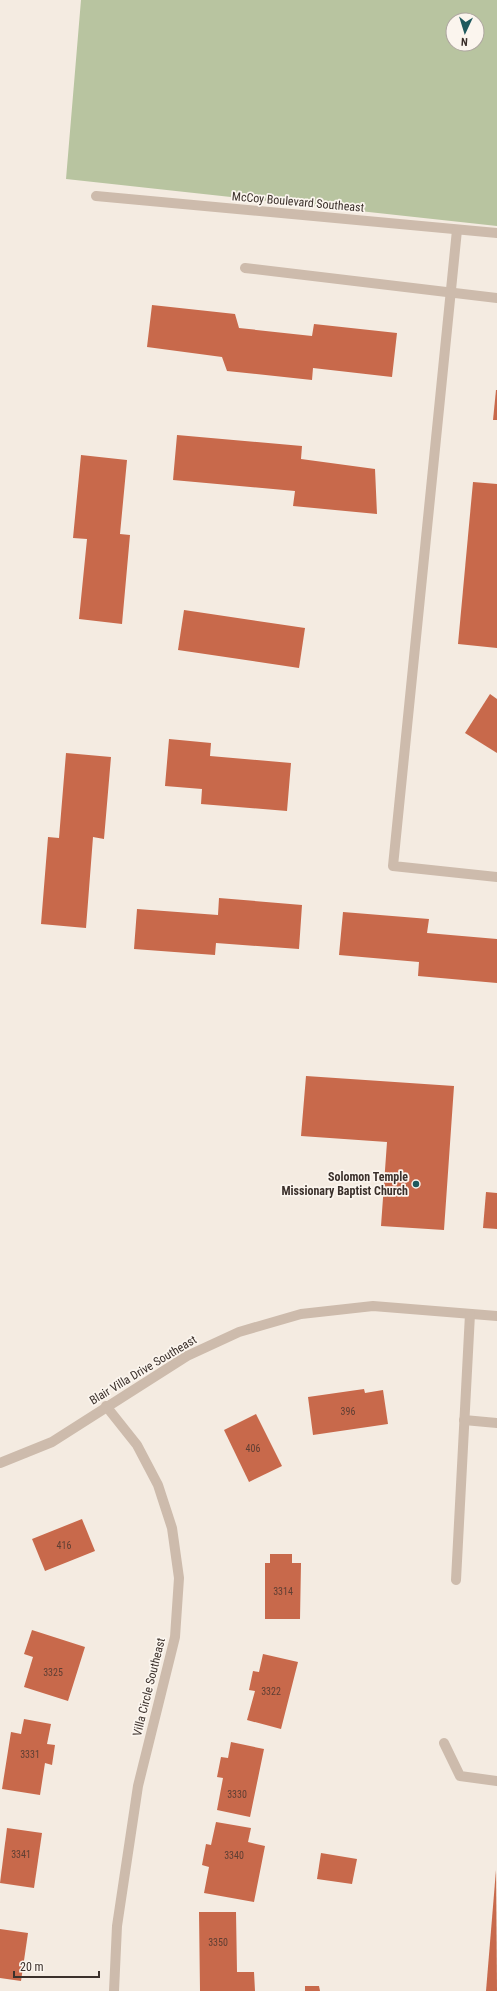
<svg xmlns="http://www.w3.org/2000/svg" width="497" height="1991" font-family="'Roboto Condensed',sans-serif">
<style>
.green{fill:#b8c4a0;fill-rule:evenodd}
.building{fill:#c8694b}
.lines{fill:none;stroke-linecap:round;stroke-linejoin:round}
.minor{stroke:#cdbbac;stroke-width:10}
.poi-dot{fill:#1f5a5e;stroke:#fbf5ee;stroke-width:1.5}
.labels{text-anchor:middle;stroke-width:3.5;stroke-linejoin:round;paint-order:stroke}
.number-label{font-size:10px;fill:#5e3e33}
.street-label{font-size:12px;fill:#3b302b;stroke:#fbf5ee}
.poi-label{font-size:12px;font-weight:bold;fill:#3b302b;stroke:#fbf5ee;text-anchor:end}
</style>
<rect width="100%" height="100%" fill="#f4ebe1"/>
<path class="green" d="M81,0H497V226L66,179ZM453,20H477V44H453Z"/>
<g class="building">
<path d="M152,305L235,314L239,328L312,336L314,324L397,333L392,377L313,368L312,380L227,371L222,357L147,347Z"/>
<path d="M496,390H497V420H493Z"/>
<path d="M177,435L302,446L301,459L375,469L377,514L293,506L295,491L173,480Z"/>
<path d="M81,455L127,460L120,534L130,535L122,624L79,619L87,539L73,538Z"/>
<path d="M473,482L497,484V648L458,644Z"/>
<path d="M184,610L305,628L299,668L178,650Z"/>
<path d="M490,694L497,699V753L465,733Z"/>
<path d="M169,739L211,743L210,756L291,763L287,811L201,804L202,789L165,786Z"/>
<path d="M66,753L111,757L104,839L93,837L86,928L41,924L48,837L59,838Z"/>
<path d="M219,898L302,905L299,949L216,943L215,955L134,949L137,909L218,915Z"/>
<path d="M343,912L429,919L427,933L497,939V983L418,976L419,962L339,955Z"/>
<path d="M306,1076L454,1086L444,1230L381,1226L387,1142L301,1136Z"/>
<path d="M486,1192L497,1193V1229L483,1228Z"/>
<path d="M364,1389L365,1393L383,1390L388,1424L313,1435L308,1397Z"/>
<path d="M256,1414L282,1466L249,1482L224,1430Z"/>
<path d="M82,1519L95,1551L45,1571L32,1539Z"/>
<path d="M270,1554H292V1563H301L300,1619H265V1563H270Z"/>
<path d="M32,1630L85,1647L68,1701L24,1687L33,1657L24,1654Z"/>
<path d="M263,1654L298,1662L281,1729L247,1720L255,1691L249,1690L253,1671L259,1672Z"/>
<path d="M24,1719L51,1724L47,1744L55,1745L52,1765L45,1763L40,1795L2,1789L11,1732L21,1734Z"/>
<path d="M231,1742L264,1749L250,1817L217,1810L223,1778L217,1777L221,1757L228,1758Z"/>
<path d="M216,1822L251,1828L248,1842L265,1846L254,1902L204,1893L209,1867L202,1865L206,1844L211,1845Z"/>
<path d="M7,1828L42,1833L34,1888L0,1883Z"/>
<path d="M321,1853L357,1859L352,1884L317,1879Z"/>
<path d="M496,1870L497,1991H486Z"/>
<path d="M199,1912H236L237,1972H254L255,1991H200Z"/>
<path d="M0,1929L28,1933L21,1981L0,1978Z"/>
<path d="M305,1986H319L320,1991H305Z"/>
</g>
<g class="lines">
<g class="minor">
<path d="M96,196L497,233"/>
<path d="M457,230L393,866L497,877"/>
<path d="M245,268L497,298"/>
<path d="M106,1406L137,1445L158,1485L172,1528L179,1578L175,1637L138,1786L117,1926L114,1991"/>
<path d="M464,1420L497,1423"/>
<path d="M0,1463L52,1442L187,1356L239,1332L301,1314L373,1306L497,1316"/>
<path d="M456,1580L470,1314"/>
<path d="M444,1743L460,1776L497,1781"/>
</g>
</g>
<circle class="poi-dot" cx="416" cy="1184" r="4"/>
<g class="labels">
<g class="number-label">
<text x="348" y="1415">396</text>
<text x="253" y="1452">406</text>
<text x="64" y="1549">416</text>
<text x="283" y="1595">3314</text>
<text x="53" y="1676">3325</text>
<text x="271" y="1695">3322</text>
<text x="30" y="1758">3331</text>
<text x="237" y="1798">3330</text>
<text x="21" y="1858">3341</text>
<text x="234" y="1859">3340</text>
<text x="218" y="1946">3350</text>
</g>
<g class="street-label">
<text transform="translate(298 202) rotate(5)" y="4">McCoy Boulevard Southeast</text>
<text transform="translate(143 1370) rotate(-31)" y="4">Blair Villa Drive Southeast</text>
<text transform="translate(149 1687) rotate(-76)" y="4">Villa Circle Southeast</text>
</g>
<g class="poi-label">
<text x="408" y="1181">Solomon Temple<tspan x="408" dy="14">Missionary Baptist Church</tspan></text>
</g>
</g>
<g transform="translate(465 32) rotate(184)"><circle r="19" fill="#fbf5ee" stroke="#aea6a0"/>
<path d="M0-3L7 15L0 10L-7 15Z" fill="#1f5a5e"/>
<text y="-6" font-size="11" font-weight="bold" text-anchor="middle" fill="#3b302b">N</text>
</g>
<path d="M14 1971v6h85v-6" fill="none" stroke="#3b302b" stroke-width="2"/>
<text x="20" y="1971" font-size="12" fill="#3b302b" stroke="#fbf5ee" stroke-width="3" paint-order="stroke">20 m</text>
</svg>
